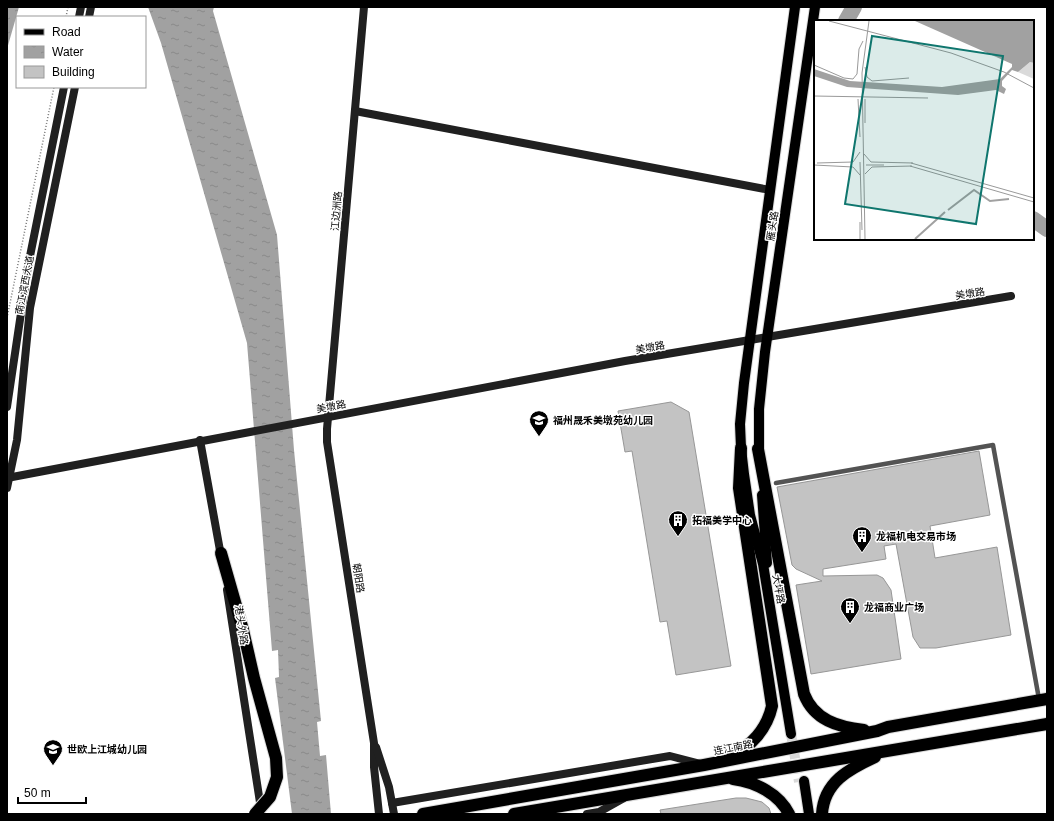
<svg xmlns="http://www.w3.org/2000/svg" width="1054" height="821" font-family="Helvetica,'Noto Sans SC',sans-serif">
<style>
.water{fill:url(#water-ripples)}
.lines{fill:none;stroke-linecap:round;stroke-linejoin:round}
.river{stroke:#a1a1a1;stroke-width:16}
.building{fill:#c3c3c3;stroke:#979797}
.primary-tunnel{stroke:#d9d9d9;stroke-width:10;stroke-dasharray:10 5;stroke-linecap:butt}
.primary-casing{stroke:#dbdbdb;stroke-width:12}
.highway-casing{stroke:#dbdbdb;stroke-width:14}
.path{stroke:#757575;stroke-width:1.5;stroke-dasharray:1 2;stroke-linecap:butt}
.lane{stroke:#535353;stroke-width:4.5}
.secondary{stroke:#202020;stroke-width:8}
.primary{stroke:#000;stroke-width:10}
.highway{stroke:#000;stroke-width:12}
.highway-bridge-casing{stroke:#dbdbdb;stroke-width:14;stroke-linecap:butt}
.highway-bridge{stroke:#000;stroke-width:12}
.labels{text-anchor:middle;stroke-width:3;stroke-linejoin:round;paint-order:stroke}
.street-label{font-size:10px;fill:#000;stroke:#fff}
.poi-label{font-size:10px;font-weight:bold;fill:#000;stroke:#fff;text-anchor:start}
.inset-river{fill:none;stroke:#a1a1a1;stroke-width:2}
.inset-road{fill:none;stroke:#999;stroke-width:1}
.view{fill:#0f766e;fill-opacity:0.15;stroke:#0f766e;stroke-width:2}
.inset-edge{fill:none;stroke:#000;stroke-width:2}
</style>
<defs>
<pattern id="water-ripples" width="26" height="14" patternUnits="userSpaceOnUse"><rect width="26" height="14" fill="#a1a1a1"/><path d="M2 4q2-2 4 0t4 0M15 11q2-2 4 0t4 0" fill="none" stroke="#898989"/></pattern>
</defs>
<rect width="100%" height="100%" fill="#fff"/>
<g class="water">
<path d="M7,7H19L7,49Z"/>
<path d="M148,7H214L213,11L277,235L294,450L321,721L317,722L320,756L326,755L331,814H292L275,678L279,677L278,650L272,651L247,343L161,43Z"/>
</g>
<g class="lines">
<g class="river">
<path d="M846,21L854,7"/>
<path d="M1033,219L1047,229"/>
</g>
</g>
<g class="building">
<path d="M671,402L689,412L731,666L676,675L667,621L660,622L632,451L625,452L618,411Z"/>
<path d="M979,451L990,515L930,526L935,558L997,547L1011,635L936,648H920L913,637L896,544L884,546L886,559L823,569V576L877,575L883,578L891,590L901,659L811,674L796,585L822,581L796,569L792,565L777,487Z"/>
<path d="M736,798H746L762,802L769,808L771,814H661L660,810Z"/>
</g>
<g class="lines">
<path class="primary-tunnel" d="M791,734L799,782"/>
<defs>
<g id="primary">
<path d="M759,457V409L765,352L815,7"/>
<path d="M762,495L767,563"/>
<path d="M791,734L763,564L750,515L744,474L741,448L740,424L744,383L795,7"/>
<path d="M804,781L809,814"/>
</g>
<g id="highway">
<path d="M758,449L804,694C814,720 838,727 864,730"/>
<path d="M221,553L243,630"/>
<path d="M730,756C751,747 767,729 772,706L739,488L741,448"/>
<path d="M733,779C756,782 779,794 789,814"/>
<path d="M423,814L704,765L877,731L888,727L1047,699"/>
<path d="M514,814L1047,724"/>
<path d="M822,814C824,782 849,769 875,757"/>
</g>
</defs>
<use href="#primary" class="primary-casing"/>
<use href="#highway" class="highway-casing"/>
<g class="path">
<path d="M66,17L68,7"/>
<path d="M7,318L54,87"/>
</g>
<path class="lane" d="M776,483L993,445L1039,699"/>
<g class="secondary">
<path d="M364,7L327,429V442L374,743V767L379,814"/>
<path d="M79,17L81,7"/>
<path d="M89,17L91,7"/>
<path d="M355,111L770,190"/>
<path d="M7,407L28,266L64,87"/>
<path d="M200,440L221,556"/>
<path d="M7,478L625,361L1011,296"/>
<path d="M7,488L17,440L30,308L75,87"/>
<path d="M227,590L261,809"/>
<path d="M376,747L389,787L394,814"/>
<path d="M392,803L670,756L701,764"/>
<path d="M587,814L599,812L624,798"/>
</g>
<use href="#primary" class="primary"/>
<use href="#highway" class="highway"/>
<defs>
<path id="highway-bridge" d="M243,630L254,678L276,758L277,777L270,797L255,814"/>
</defs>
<use href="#highway-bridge" class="highway-bridge-casing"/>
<use href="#highway-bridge" class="highway-bridge"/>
</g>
<defs>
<symbol id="school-pin" viewBox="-11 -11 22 30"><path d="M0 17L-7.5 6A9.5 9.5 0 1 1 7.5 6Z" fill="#000" stroke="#fff"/><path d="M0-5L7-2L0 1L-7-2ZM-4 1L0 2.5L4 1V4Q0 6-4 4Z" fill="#fff"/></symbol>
<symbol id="building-pin" viewBox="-11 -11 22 30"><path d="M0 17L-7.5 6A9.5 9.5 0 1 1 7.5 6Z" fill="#000" stroke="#fff"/><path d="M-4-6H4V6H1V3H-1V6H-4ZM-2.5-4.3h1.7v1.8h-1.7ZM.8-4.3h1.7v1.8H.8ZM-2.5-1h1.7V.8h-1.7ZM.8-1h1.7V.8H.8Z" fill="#fff"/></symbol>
</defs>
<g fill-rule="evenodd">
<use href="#school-pin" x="528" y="409" width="22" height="30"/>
<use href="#building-pin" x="667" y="509" width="22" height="30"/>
<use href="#building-pin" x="851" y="525" width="22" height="30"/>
<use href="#building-pin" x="839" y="596" width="22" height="30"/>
<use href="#school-pin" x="42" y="738" width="22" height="30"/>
</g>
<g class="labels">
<g class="street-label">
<text transform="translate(336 211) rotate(-85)" y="4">江边洲路</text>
<text transform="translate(772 226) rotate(-82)" y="4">雁头路</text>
<text transform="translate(24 285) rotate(-79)" y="4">南江滨西大道</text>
<text transform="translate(970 293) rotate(-9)" y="4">美墩路</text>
<text transform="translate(650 347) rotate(-10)" y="4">美墩路</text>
<text transform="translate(331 406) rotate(-11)" y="4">美墩路</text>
<text transform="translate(359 578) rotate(81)" y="4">朝阳路</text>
<text transform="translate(779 589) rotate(80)" y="4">大坪路</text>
<text transform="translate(242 625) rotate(81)" y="4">港头外路</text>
<text transform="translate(733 747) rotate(-11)" y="4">连江南路</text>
</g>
<g class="poi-label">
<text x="553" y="424">福州晟禾美墩苑幼儿园</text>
<text x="692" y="524">拓福美学中心</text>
<text x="876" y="540">龙福机电交易市场</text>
<text x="864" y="611">龙福商业广场</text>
<text x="67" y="753">世欧上江城幼儿园</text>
</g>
</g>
<g transform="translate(814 20)">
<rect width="220" height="220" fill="#fff"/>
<path d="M216,42L220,43V59L204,52Z" fill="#dadada"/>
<path d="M101,1H220V43L216,42L204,52L198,50L188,61V66L192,69L190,74L182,70L144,75L33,67L0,56V49L36,61L128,67L186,59L198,47V44Z" fill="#a1a1a1"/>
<path class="inset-river" d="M134,190L160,170L176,181L195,179M101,219L131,192"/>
<path class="inset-road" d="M15,1L137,33L190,52L220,68M0,45L30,58L39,59L43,54L45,29L49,21M51,47L53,57L58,61L95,58M0,76L114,78M44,79L46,117M51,79V103M50,134L57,142L99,143M46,142L48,210M3,143L39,142L46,132M97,143L220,178M0,145L39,147L46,155M52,145H70M96,146L220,182M51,154L58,147L98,146M46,219V202M51,219L48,53L55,1"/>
<path class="view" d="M58,16L189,36L162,204L31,184Z"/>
<rect width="220" height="220" class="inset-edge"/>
</g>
<rect width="1054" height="821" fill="none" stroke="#000000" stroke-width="16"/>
<rect x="16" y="16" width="130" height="72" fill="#ffffff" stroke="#999999"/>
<rect x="24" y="29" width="20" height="6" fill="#000000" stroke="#999999"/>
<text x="52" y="36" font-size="12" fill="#000000">Road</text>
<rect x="24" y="46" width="20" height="12" fill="url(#water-ripples)" stroke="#999999"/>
<text x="52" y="56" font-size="12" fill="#000000">Water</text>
<rect x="24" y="66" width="20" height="12" fill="#c3c3c3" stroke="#999999"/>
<text x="52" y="76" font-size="12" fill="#000000">Building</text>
<path d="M18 797v6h68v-6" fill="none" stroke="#000000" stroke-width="2"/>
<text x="24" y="797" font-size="12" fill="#000000" stroke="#ffffff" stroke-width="3" paint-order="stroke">50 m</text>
</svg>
